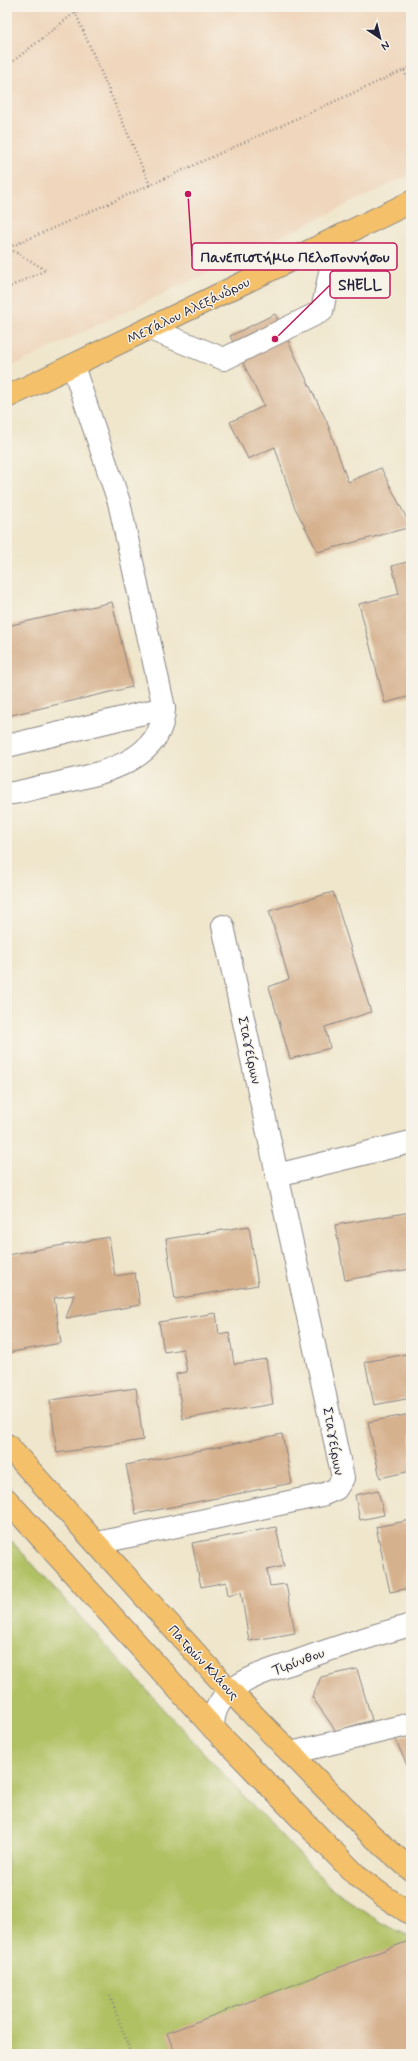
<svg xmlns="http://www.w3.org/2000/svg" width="418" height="2061" font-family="Mynerve,sans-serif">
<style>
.built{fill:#efd6bc}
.green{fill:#b0c164;stroke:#697250}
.building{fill:#d6b18e}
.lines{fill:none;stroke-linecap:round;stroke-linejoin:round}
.minor-casing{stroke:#888484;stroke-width:24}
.major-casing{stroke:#888484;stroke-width:24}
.path{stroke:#888484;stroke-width:2.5;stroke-dasharray:1 3;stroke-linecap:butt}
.minor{stroke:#fff;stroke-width:22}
.major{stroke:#f4c16a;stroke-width:22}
.labels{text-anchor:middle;stroke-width:3;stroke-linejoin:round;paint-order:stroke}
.street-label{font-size:14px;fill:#22223b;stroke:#f7f3e8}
.leader{fill:none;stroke:#c2185b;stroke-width:1.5}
.callout-dot{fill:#c2185b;stroke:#f7f3e8;stroke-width:1.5}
.callout{fill:#f7f3e8;stroke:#c2185b;stroke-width:1.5}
.callout-label{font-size:15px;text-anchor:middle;font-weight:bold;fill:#22223b}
</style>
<rect width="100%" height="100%" fill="#f7f3e8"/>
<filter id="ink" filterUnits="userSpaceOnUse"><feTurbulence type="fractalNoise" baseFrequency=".025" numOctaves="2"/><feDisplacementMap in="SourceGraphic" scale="8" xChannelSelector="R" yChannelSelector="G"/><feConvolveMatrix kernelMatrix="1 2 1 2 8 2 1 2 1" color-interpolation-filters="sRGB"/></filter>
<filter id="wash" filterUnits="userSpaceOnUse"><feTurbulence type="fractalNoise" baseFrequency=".012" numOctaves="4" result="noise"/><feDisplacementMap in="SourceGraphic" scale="16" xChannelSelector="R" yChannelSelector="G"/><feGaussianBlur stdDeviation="0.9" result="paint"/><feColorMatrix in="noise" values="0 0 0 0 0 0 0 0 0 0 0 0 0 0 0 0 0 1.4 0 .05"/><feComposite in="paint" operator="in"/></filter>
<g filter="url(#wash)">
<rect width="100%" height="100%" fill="#efe6cc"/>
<path class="built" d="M7,7H411V174L7,369Z"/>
<path class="green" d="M7,1536L223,1774L333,1890L384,1924L411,1937V2054H7Z"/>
<g id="blocks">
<g class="building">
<path d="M275,314L327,422L348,482L381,468L411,527L318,552L294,506L275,447L248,459L230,422L264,406L230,336Z"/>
<path d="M411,561V696L385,703L359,604L399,594L392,566Z"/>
<path d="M112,602L132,687L7,716V626Z"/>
<path d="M333,892L371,1012L325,1027L330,1048L290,1059L269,987L289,979L269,911Z"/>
<path d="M411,1212V1269L345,1280L335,1225Z"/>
<path d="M249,1226L258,1285L175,1299L166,1239Z"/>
<path d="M109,1237L115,1276L135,1273L140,1305L66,1318L74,1295L54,1298L61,1343L7,1353V1255Z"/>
<path d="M216,1313L219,1334L229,1332L234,1364L266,1359L273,1404L183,1419L176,1374L187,1372L183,1349L164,1352L159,1322Z"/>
<path d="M411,1353V1398L374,1405L365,1362Z"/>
<path d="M136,1388L143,1440L57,1453L50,1400Z"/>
<path d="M411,1414V1471L380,1478L368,1422Z"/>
<path d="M282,1434L292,1483L136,1514L126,1465Z"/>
<path d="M378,1490L384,1515L360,1520L355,1495Z"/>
<path d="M411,1520V1588L390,1592L376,1527Z"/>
<path d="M276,1527L284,1566L267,1570L270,1586L286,1584L295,1633L249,1641L241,1592L228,1596L226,1582L201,1587L192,1543Z"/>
<path d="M357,1669L372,1720L336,1731L312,1697L321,1677Z"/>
<path d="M411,1734V1775L395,1738Z"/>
<path d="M411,1940V2054H175L167,2033Z"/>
</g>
</g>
</g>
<g filter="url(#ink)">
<use href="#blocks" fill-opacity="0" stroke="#888484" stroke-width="1"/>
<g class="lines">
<defs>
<g id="minor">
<path d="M150,329L224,359L322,311L337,238"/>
<path d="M7,746L164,708"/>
<path d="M7,793C12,795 37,787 45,786C89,776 163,766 164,708L119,502L73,366"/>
<path d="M277,1175L411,1142"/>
<path d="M97,1543L322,1495L336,1489L343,1478L223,926"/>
<path d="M214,1729C211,1715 219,1701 229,1692C247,1677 271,1670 292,1663C332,1648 371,1636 411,1625"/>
<path d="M291,1753L411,1724"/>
</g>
<g id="major">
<path d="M7,397L411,202"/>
<path d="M7,1445L230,1691L369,1833L411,1870"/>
<path d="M7,1500L214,1729L358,1877L382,1895L411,1914"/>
</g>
</defs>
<use href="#minor" class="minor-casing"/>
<use href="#major" class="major-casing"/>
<g class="path">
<path d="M75,12L150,185L404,70L411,89"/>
<path d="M7,66L82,7"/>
<path d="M404,70L411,67"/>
<path d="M7,288L46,270L8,248L150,185"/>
<path d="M110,1996L131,2054"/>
</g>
<use href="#minor" class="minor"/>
<use href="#major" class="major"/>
</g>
</g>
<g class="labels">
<g class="street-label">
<text transform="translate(188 310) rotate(-26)" y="5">Μεγάλου Αλεξάνδρου</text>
<text transform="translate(250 1050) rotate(78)" y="5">Σταγείρων</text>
<text transform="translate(334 1441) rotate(80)" y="5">Σταγείρων</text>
<text transform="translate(298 1661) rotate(-20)" y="5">Τιρύνθου</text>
<text transform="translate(204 1662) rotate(47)" y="5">Πατρών Κλάους</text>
</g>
</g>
<path class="leader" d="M188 194L192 256M275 339L330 285"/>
<g class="callout-dot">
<circle cx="188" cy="194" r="4"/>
<circle cx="275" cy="339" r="4"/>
</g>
<g class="callout">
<rect x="192" y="243" width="205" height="27" rx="4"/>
<rect x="330" y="271" width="60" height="27" rx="4"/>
</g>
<g class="callout-label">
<text x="295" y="262">Πανεπιστήμιο Πελοποννήσου</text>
<text x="360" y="290">SHELL</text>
</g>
<rect width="418" height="2061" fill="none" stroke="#f7f3e8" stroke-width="24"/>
<g transform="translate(380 38) rotate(145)" stroke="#f7f3e8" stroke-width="3" paint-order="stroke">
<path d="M0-3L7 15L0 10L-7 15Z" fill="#22223b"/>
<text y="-6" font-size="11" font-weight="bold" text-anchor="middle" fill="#22223b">N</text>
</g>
</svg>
